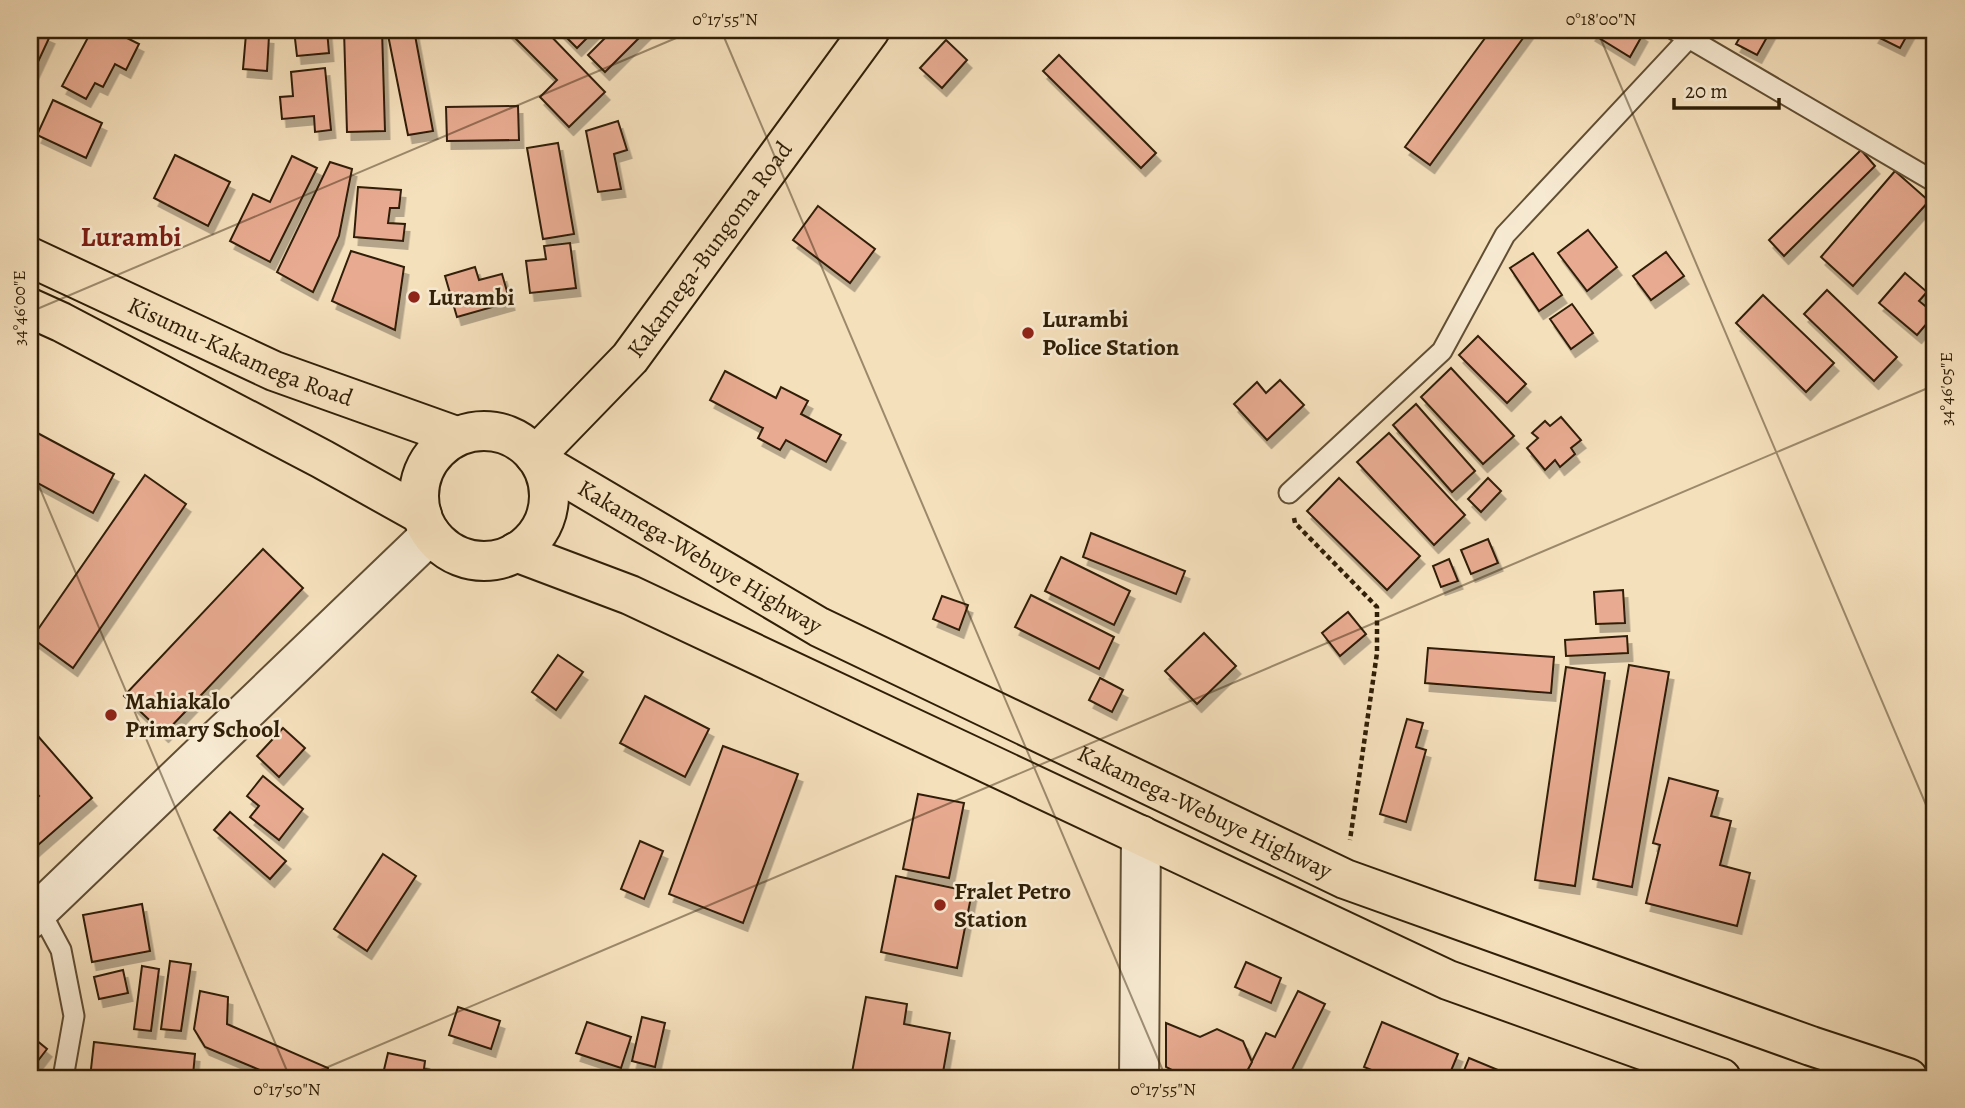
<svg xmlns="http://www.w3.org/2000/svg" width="1965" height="1108" font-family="Alegreya,serif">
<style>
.building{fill:#e8ab91;stroke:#301f07;stroke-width:2;filter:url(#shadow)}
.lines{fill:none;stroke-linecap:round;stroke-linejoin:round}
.service-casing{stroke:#614f34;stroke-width:23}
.minor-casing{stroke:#614f34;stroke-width:42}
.primary-casing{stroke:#301f07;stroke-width:42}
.trunk-casing{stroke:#301f07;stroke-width:42}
.path{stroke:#301f07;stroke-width:4.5;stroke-dasharray:5 3.5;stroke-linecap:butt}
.service{stroke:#f8ebd3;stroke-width:19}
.minor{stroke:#f8ebd3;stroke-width:38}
.primary{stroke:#f5e0bc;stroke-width:38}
.trunk{stroke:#f5e0bc;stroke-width:38}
.ticks{fill:none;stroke:#301f07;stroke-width:2;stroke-opacity:0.45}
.poi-dot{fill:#8f2418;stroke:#f8ebd3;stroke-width:2.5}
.labels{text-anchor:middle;stroke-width:5;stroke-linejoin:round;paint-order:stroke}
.street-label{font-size:24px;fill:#301f07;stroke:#f8ebd3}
.poi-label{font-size:24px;font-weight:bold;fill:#301f07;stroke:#f8ebd3;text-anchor:start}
.quarter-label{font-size:28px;font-weight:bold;fill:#7a1f14;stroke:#f8ebd3}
.neatline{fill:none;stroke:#301f07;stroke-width:2.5}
.ticks-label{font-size:18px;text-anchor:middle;fill:#301f07}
</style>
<defs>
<filter id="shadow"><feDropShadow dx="4.5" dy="8" stdDeviation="0" flood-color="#0004"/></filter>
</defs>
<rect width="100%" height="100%" fill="#f5e0bc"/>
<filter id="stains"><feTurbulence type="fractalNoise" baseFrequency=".00286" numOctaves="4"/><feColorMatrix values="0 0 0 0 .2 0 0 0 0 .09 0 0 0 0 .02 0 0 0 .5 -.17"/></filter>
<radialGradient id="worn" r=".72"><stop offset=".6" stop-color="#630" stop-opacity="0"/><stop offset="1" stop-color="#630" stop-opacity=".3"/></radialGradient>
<g class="building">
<path d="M30,30H36L50,36L30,79Z"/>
<path d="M92,30H111L139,44L126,70L115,64L103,87L95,83L86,99L62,86Z"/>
<path d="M294,30H327L329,53L297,56Z"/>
<path d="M344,30H382L385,131L347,132Z"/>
<path d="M387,30H414L433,131L408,135Z"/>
<path d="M507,30H545L605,92L569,127L540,97L557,80Z"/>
<path d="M559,30H595L577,48Z"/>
<path d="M613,30H647L605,72L588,55Z"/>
<path d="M1491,30H1529L1430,165L1405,147Z"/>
<path d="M1593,30H1637L1643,34L1630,57L1591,33Z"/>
<path d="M1744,30H1771L1757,55L1736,44Z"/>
<path d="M1877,30H1910L1900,48L1874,35Z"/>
<path d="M246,34L269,36L267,71L243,69Z"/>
<path d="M946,40L967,60L942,88L920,68Z"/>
<path d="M1059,55L1156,153L1141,168L1043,71Z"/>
<path d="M325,68L331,130L315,132L314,116L282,119L280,97L293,96L291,72Z"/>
<path d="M53,100L102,123L86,158L37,135Z"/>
<path d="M518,106L519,140L447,141L446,107Z"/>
<path d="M618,121L627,150L614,154L621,189L598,192L586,131Z"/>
<path d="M558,143L574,234L543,239L527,148Z"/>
<path d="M1861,150L1875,166L1784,256L1769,240Z"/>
<path d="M175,155L230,182L208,226L154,198Z"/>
<path d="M292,156L317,168L270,262L230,241L253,194L270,202Z"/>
<path d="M330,162L352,169L339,236L313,292L277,272Z"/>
<path d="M1895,171L1929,201L1853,286L1821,257Z"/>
<path d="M358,187L401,190L399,208H390L388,223L405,224L403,241L354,237Z"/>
<path d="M818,206L875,249L850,283L793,240Z"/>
<path d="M1588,230L1617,267L1587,291L1558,253Z"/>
<path d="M570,243L576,288L530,293L526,261L546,259L544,246Z"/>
<path d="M351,251L404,267L395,330L332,301Z"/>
<path d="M1666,252L1684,276L1651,300L1633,276Z"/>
<path d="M1533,253L1562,295L1539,311L1510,268Z"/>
<path d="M475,267L479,280L502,274L510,302L457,317L445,276Z"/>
<path d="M1905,273L1927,292L1919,301L1935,314L1917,335L1879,303Z"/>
<path d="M1827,290L1897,357L1874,381L1804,314Z"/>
<path d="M1763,295L1834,363L1806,392L1736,323Z"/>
<path d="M1572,304L1593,333L1571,349L1550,319Z"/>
<path d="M1478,336L1526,384L1507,403L1459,355Z"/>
<path d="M1451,368L1514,436L1483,464L1421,397Z"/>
<path d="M725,371L776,398L781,387L808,401L801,414L841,435L826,462L786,440L780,450L758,438L763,428L710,400Z"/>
<path d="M1280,380L1304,405L1267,440L1234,404L1257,382L1266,393Z"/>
<path d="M1416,404L1475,471L1452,492L1393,425Z"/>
<path d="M1561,417L1581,440L1571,448L1575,454L1560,467L1555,460L1545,470L1527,448L1538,438L1532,433L1545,421L1550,426Z"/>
<path d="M30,429L114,474L93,513L30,479Z"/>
<path d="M1389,433L1465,515L1434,545L1357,462Z"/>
<path d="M145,475L186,504L73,668L32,638Z"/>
<path d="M1339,478L1420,556L1387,590L1307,511Z"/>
<path d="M1488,478L1501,491L1481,512L1468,499Z"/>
<path d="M1091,533L1185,571L1176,594L1083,557Z"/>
<path d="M1488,539L1498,563L1471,574L1461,550Z"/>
<path d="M263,549L303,588L164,734L124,696Z"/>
<path d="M1061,557L1130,591L1114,625L1045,591Z"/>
<path d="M1449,559L1458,581L1441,587L1433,566Z"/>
<path d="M1623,590L1625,623L1596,624L1594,592Z"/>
<path d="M1031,595L1114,637L1099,669L1015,627Z"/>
<path d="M942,596L968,605L959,630L933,619Z"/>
<path d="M1348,612L1366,634L1340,656L1322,633Z"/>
<path d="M1204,633L1236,666L1197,704L1165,671Z"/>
<path d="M1627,636L1628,653L1566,656L1565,640Z"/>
<path d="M1428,648L1554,657L1551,693L1425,683Z"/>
<path d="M558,655L583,672L556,710L532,692Z"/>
<path d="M1629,665L1669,672L1632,887L1593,879Z"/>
<path d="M1566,667L1605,673L1575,886L1535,880Z"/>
<path d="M1100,678L1123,690L1112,712L1089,700Z"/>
<path d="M645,696L709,729L685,777L620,743Z"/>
<path d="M1407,719L1423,723L1416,747L1426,750L1406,822L1380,814Z"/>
<path d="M30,727L92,798L30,852V805L39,796L30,786Z"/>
<path d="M283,728L305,748L279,777L257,756Z"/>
<path d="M723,746L798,774L743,923L669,894Z"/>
<path d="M263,776L303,809L279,840L250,817L259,806L247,796Z"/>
<path d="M1669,778L1718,791L1711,816L1731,821L1720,865L1750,873L1737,926L1646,903L1660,845L1653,843Z"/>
<path d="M918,794L964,803L949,878L903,869Z"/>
<path d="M230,812L286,861L270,879L214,830Z"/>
<path d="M640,841L663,851L644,899L621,889Z"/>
<path d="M383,854L416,876L367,951L334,929Z"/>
<path d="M896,876L972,892L957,968L881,952Z"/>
<path d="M142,904L150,951L92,962L83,915Z"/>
<path d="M170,961L191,964L181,1031L161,1029Z"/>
<path d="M1246,962L1281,978L1271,1003L1235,987Z"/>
<path d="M142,966L159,969L151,1031L134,1029Z"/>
<path d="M123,970L128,993L99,999L94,977Z"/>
<path d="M200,991L228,997L227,1024L328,1068L326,1078H279L205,1047L194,1029Z"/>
<path d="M1298,991L1325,1004L1288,1078H1260L1247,1071L1266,1033L1275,1037Z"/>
<path d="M866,997L907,1004L904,1024L950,1033L942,1078H851Z"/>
<path d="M458,1007L500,1021L491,1049L449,1035Z"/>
<path d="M642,1017L665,1023L655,1067L632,1061Z"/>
<path d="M587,1022L631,1037L621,1068L576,1053Z"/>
<path d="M1382,1022L1458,1054L1448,1078H1391L1364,1067Z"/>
<path d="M1166,1023L1200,1037L1217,1029L1243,1041L1252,1062L1247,1071L1260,1078H1187L1166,1067Z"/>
<path d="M30,1035L47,1049L30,1071Z"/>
<path d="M94,1042L195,1054L193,1075L176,1073L175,1078H90Z"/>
<path d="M388,1053L425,1061L424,1069L431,1070L429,1078H382Z"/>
<path d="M1469,1058L1503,1072L1501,1078H1461Z"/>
</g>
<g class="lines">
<defs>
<g id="service">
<path d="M1675,30L1935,182"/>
<path d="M1289,493L1442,351L1505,235L1688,39"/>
<path d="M39,909L61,950L74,1016L63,1078"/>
</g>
<g id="minor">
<path d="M30,919L431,534"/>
<path d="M1139,1078L1141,835"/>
</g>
<g id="primary">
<path id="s1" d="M535,456L630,358L870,30"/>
</g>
<g id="trunk">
<path id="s2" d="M30,257L274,371L456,436"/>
<path d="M30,308L61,322L322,459L422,515"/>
<circle cx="484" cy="496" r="65"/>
<path id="s3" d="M540,462L819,627L1345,879L1811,1046L1908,1078"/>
<path d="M516,552L630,595L1448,980L1721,1078"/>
</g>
</defs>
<use href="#service" class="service-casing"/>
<use href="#minor" class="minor-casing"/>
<use href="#primary" class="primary-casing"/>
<use href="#trunk" class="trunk-casing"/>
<path class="path" d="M1294,518L1295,523L1377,607V653L1350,840"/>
<use href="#service" class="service"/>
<use href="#minor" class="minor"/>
<use href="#primary" class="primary"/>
<use href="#trunk" class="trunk"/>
</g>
<path class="ticks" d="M721,30L1166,1078M1597,30L1935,826M30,312L695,30M30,465L290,1078M302,1078L1935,385"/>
<g class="poi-dot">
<circle cx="414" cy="297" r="7"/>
<circle cx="1028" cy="333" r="7"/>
<circle cx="111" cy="715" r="7"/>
<circle cx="940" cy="905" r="7"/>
</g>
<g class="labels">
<g class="street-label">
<text dy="8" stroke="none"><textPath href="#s1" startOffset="271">Kakamega-Bungoma Road</textPath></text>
<text dy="8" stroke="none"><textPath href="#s2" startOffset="231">Kisumu-Kakamega Road</textPath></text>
<text dy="8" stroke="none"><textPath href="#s3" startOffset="186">Kakamega-Webuye Highway</textPath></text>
<text dy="8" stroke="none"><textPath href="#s3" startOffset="752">Kakamega-Webuye Highway</textPath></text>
</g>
<g class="poi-label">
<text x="428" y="305">Lurambi</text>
<text x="1042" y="327">Lurambi<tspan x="1042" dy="28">Police Station</tspan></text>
<text x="125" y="709">Mahiakalo<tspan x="125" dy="28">Primary School</tspan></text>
<text x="954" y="899">Fralet Petro<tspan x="954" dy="28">Station</tspan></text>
</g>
<g class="quarter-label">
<text x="131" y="246">Lurambi</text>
</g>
</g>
<rect width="1965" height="1108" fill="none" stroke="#f5e0bc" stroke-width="77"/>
<path d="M1674 98v10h105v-10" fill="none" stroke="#301f07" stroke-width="3.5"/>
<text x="1685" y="98" font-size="21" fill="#301f07" stroke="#f8ebd3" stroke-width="5" paint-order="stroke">20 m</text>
<rect x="38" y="38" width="1888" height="1032" class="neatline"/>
<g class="ticks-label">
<text x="725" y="25">0°17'55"N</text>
<text x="1601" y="25">0°18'00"N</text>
<text transform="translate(19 308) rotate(-90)" y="6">34°46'00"E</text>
<text transform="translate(1946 389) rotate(-90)" y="6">34°46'05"E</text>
<text x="287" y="1095">0°17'50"N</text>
<text x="1163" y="1095">0°17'55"N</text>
</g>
<rect width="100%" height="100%" filter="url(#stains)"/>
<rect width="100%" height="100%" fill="url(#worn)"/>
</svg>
